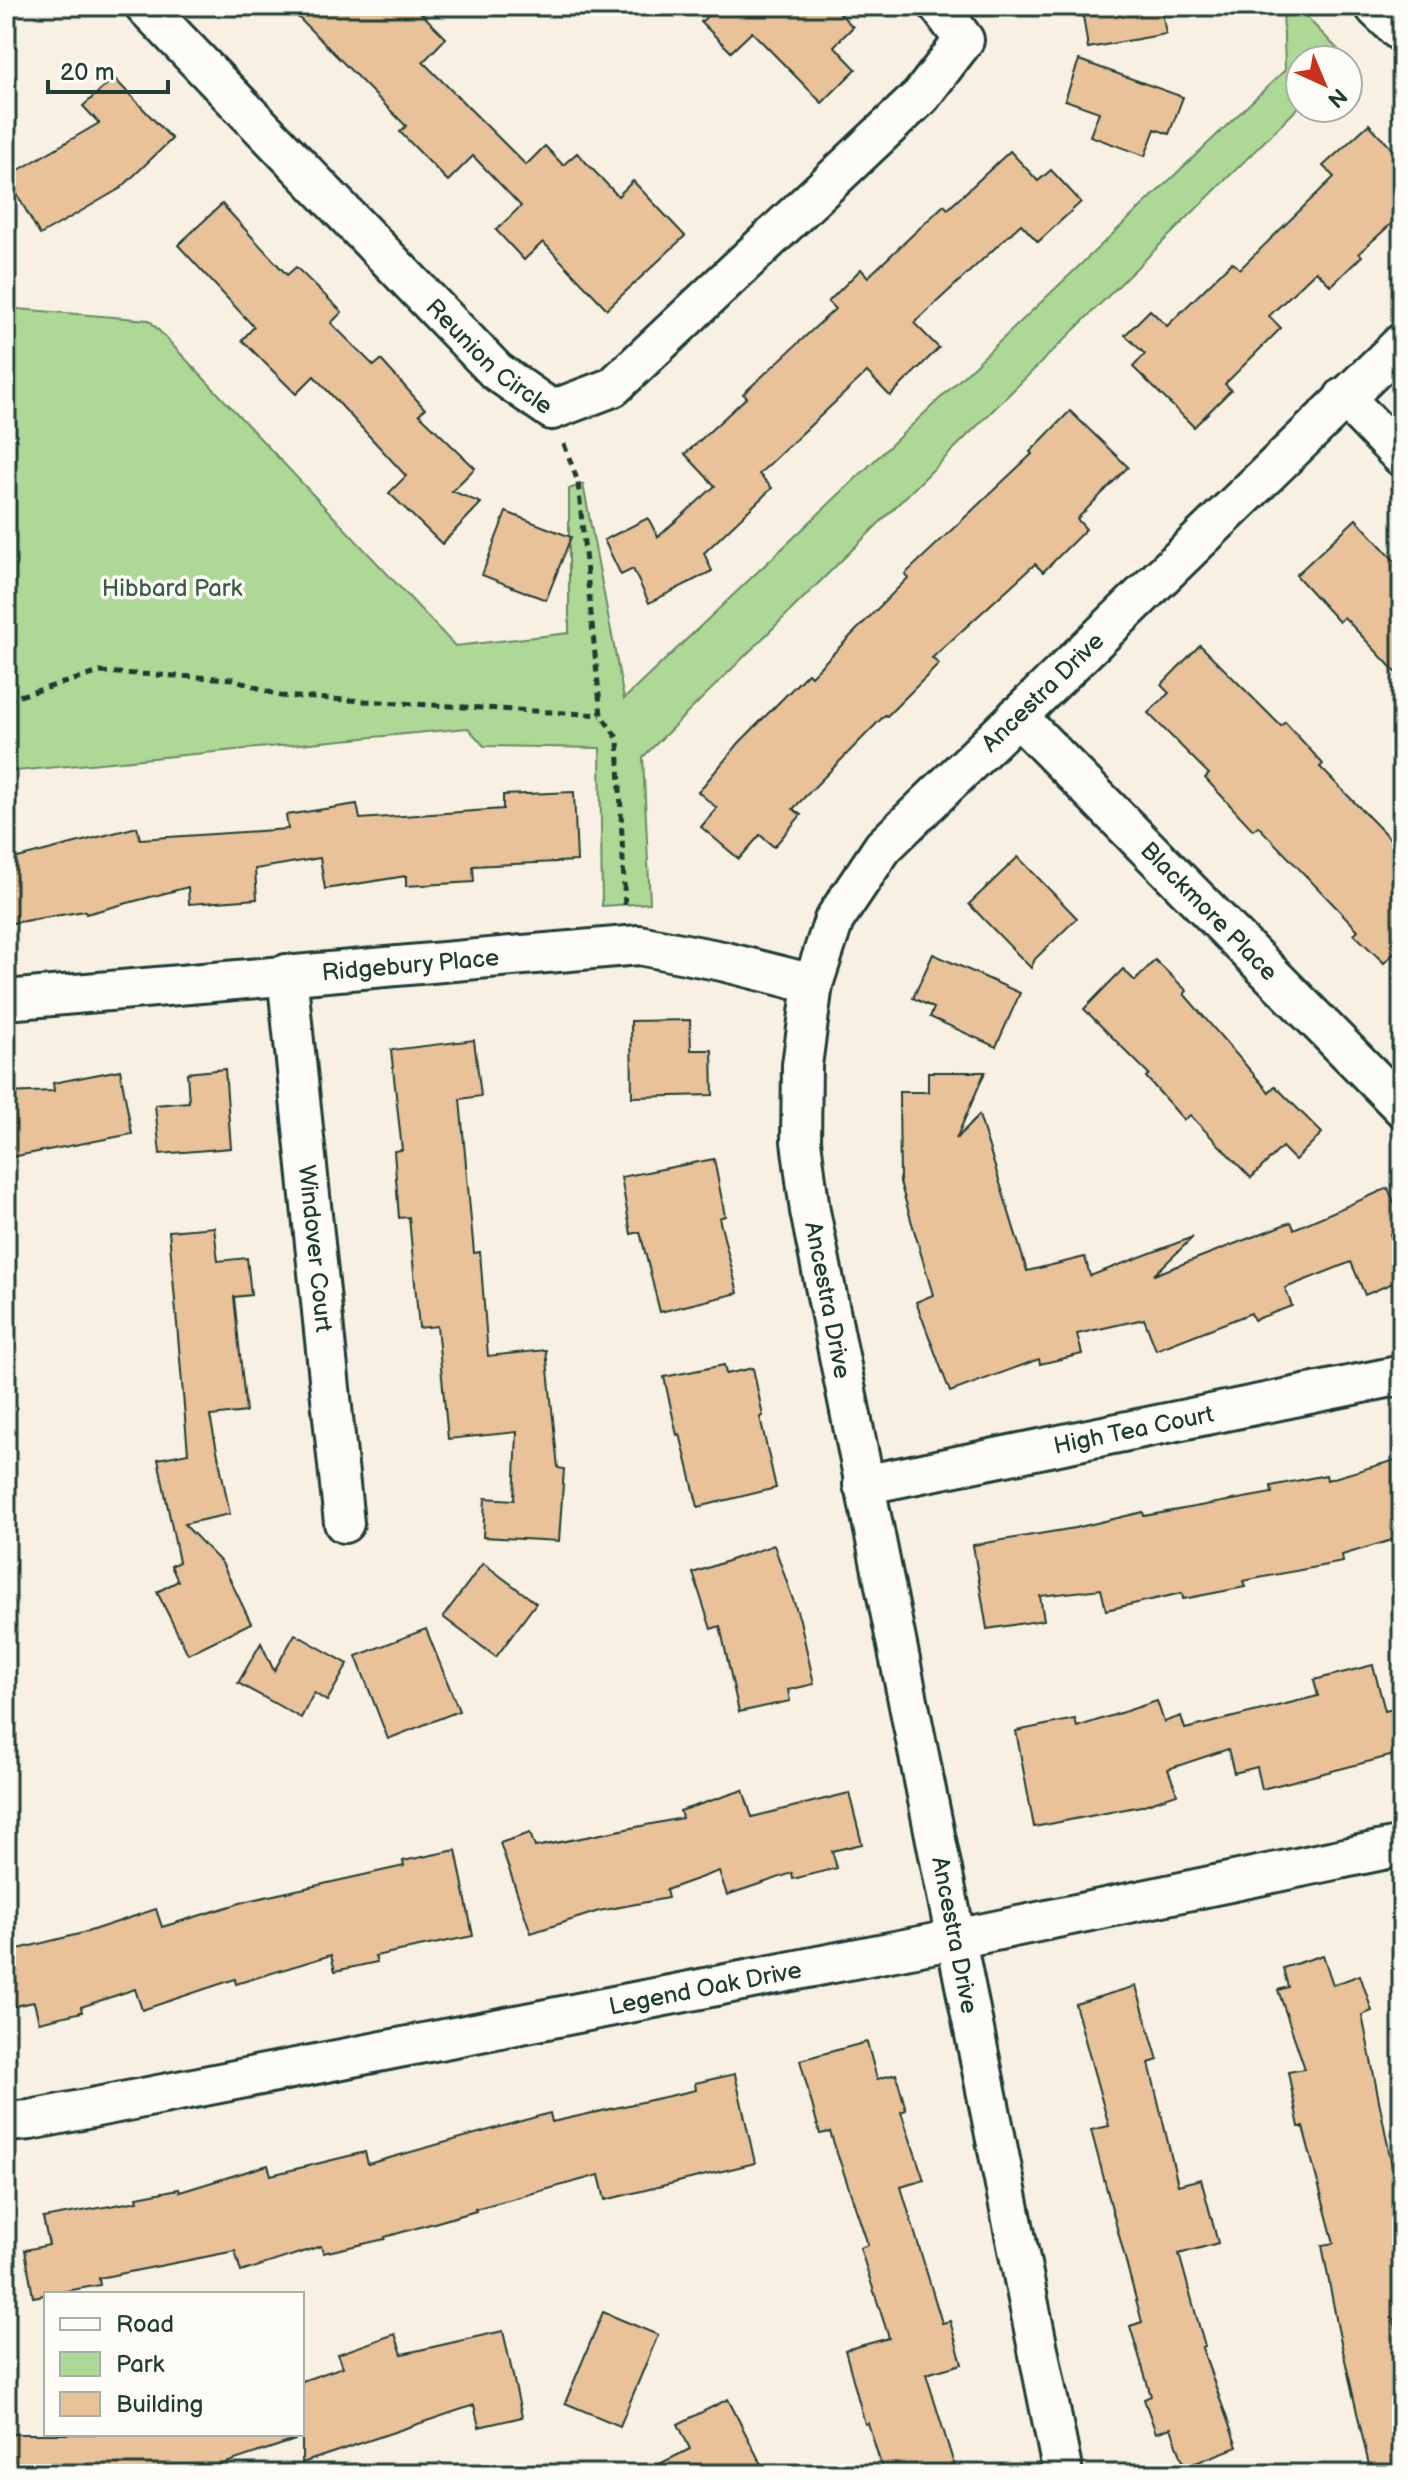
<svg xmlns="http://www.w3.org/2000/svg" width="1408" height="2480" font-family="'Balsamiq Sans',sans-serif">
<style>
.green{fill:#add895;stroke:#668a64;stroke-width:2}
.building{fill:#e9c299;stroke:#1f3d34;stroke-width:2}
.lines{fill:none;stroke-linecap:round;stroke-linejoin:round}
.minor-casing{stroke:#1f3d34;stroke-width:44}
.secondary-casing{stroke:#1f3d34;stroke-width:50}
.path{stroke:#1f3d34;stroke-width:5;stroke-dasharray:8 6;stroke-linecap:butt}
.minor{stroke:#fdfcf7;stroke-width:38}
.secondary{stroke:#fdfcf7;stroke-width:44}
.labels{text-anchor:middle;stroke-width:7;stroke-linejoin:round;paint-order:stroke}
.street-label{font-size:24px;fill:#1f3d34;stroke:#fdfcf7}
.park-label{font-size:24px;fill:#3b5c47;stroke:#fdfcf7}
</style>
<rect width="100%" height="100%" fill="#f9f0e4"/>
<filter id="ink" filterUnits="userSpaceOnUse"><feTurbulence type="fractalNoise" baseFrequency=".0125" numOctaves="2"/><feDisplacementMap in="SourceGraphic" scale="16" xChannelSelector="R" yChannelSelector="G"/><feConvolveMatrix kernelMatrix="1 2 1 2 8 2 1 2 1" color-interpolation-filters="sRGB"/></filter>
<g filter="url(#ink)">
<path class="green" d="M1283,6H1296L1348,60H1300V106L643,757L650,903L602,906L600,748L484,746L468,728L6,772V308L149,320L455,646L569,633V489L583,484L624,699L1285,70Z"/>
<g class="building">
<path d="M287,6H414L446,38L423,62L526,165L545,146L563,165L577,153L618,196L633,181L685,236L607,309L543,242L524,260L496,230L521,206L473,156L448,181L400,132L406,126Z"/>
<path d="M718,6H833L853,27L834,46L856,69L822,103L752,32L731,52L701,22Z"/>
<path d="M1099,6H1161L1166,34L1088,48L1082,9Z"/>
<path d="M1079,60L1183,97L1169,134L1155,129L1145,156L1090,136L1099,112L1065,100Z"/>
<path d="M114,78L172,139L121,188L40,235L7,177L99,123L83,106Z"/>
<path d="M1369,124L1402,160V214L1359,253L1362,256L1331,286L1316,271L1269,316L1281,328L1225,384L1231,390L1194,427L1133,367L1145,354L1125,335L1150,310L1167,326L1232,262L1240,269L1334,177L1323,166Z"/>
<path d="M1010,151L1038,181L1051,170L1081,202L1038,242L1021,224L914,323L939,348L890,396L867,372L759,474L772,488L704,553L712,571L649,603L633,569L621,575L604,540L648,518L658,537L715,486L685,454L747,397L743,394L835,309L828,302L861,269L868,277L944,205L948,209Z"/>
<path d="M222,204L287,275L296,267L342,312L331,323L374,366L381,360L425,409L419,414L475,468L452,491L481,503L442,544L389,493L406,476L314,376L296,394L242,340L254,327L178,245Z"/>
<path d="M1070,411L1128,467L1077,519L1086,529L1043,572L1035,564L932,658L939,664L887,716L885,715L793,809L801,815L774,847L760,835L739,859L701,827L717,808L698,792L739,743L808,673L811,676L908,578L905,574L1032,454L1030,452Z"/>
<path d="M506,512L571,537L546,600L482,575Z"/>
<path d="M1356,519L1402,569V679L1344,617L1339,622L1296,575Z"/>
<path d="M1200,645L1281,726L1285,722L1323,764L1320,767L1402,851V945L1384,963L1354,934L1358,930L1258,826L1253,830L1205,778L1209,774L1148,713L1169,693L1161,685Z"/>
<path d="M574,792L577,861L473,866L474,882L406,886V876L325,889L320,858L255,869L257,899L189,904L188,887L86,914L85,911L6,924V861L137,827L140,839L288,829L286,815L357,804L360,819L503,809V795Z"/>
<path d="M1018,857L1077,918L1035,959L1031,968L969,904Z"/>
<path d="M933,954L1020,993L996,1047L930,1017L934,1008L913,998Z"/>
<path d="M1155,960L1187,991L1184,994L1269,1092L1275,1086L1322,1133L1295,1160L1282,1147L1251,1178L1190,1115L1184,1120L1146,1077L1149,1074L1084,1009L1123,969L1135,981Z"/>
<path d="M690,1020L691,1050H712L713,1095L632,1097L631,1021Z"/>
<path d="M474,1040L481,1096L460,1099L474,1253L480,1252L488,1356L546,1350L558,1468L564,1469L559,1541L483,1537L485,1498L514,1500L517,1432L448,1439L437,1326L419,1328L409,1217L399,1218L394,1151L402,1150L391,1050Z"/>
<path d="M225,1069L231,1148L160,1154L155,1105L189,1102L187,1073Z"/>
<path d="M120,1070L132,1134L6,1158V1093L54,1091L53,1083Z"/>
<path d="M928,1072H985L956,1139L979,1115L1027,1271L1085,1257L1090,1276L1193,1237L1154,1275L1291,1222L1294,1229L1388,1188L1402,1220V1229L1390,1234L1402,1262V1279L1365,1295L1351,1262L1285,1288L1292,1306L1254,1320L1251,1313L1156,1350L1144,1319L1077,1334L1082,1354L1040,1364L1039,1359L950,1392L916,1302L933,1295L900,1182L899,1092H928Z"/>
<path d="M714,1159L725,1216L719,1218L738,1293L660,1312L640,1232L631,1234L621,1177Z"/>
<path d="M214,1227L218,1261L247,1258L251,1295L234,1297L246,1412L210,1416L230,1514L184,1524L222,1563L251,1623L188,1654L157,1592L178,1581L171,1566L179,1562L158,1459L188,1453L169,1231Z"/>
<path d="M724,1365L726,1374L753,1368L763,1416L760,1417L776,1488L698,1507L680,1434L677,1435L664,1377Z"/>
<path d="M1402,1458V1537L1342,1555L1343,1562L1243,1581L1245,1587L1183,1599L1182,1593L1106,1610L1101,1589L1040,1596L1044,1620L987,1629L973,1545L1075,1528L1143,1512L1144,1516L1272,1493L1271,1486L1326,1475L1327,1480Z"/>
<path d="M774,1545L800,1620L814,1684L788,1690L790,1701L739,1712L720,1626L711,1629L693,1573Z"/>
<path d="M483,1563L536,1603L496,1657L443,1617Z"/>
<path d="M426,1629L459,1711L388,1739L356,1656Z"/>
<path d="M295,1634L348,1664L327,1701L314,1693L301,1718L238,1683L261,1643L274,1671Z"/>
<path d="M1373,1665L1385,1711L1402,1707V1753L1262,1789L1257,1767L1234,1773L1228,1749L1168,1769L1177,1794L1141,1806L1034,1827L1016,1731L1075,1719L1077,1727L1157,1701L1164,1722L1181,1716L1185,1729L1318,1696L1314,1680Z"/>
<path d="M743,1790L752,1817L849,1793L862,1844L832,1851L837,1868L793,1879L792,1873L727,1895L719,1871L666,1890L668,1898L599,1911L531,1933L500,1843L530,1833L535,1847L682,1818L680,1811Z"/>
<path d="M456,1850L473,1936L375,1956L377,1962L335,1971L331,1955L236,1984L235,1979L142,2010L135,1989L81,2007L82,2012L39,2022L34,2002L10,2007L6,1987V1952L87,1932L156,1909L162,1927L247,1901L404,1866L403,1861Z"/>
<path d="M1323,1955L1333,1985L1360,1975L1372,2011L1362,2015L1392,2166L1402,2164V2317L1394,2319L1402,2357V2474H1371L1338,2329L1322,2245L1334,2243L1303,2127H1299L1288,2072L1305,2069L1278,1990L1288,1987L1283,1968Z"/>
<path d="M1136,1986L1158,2060L1149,2063L1178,2185L1201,2179L1218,2243L1179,2254L1205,2347L1202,2348L1237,2447L1185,2467L1171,2428L1156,2433L1144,2399L1151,2396L1130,2326L1142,2322L1091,2130L1109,2126L1075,2004Z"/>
<path d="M867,2042L877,2079L896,2074L906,2110L901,2112L924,2180L901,2187L942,2323L950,2321L962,2364L926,2374L957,2474H884L868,2423L865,2424L845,2350L889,2338L860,2248L868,2245L830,2132L820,2134L800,2060Z"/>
<path d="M735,2074L755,2163L605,2200L599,2175L475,2209L476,2211L385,2237V2239L323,2253L321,2246L241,2272L235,2251L99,2278L100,2285L33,2297L25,2250L49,2245L43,2218L138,2201L137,2197L179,2189L180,2192L268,2165L271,2175L365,2152L368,2164L550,2113L552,2122L696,2090L695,2083Z"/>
<path d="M603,2312L658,2335L620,2426L565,2403Z"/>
<path d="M503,2331L522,2417L479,2427L474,2405L302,2463V2381L343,2367L338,2354L395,2334L402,2354Z"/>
<path d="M728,2399L761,2464L740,2474H639L690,2449L678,2424Z"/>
<path d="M6,2434H294L295,2440L193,2474H6Z"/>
</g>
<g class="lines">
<defs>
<g id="minor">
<path id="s1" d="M145,6L496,371L552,410L613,387L921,96L964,40L939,6"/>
<path d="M1344,397L1402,457"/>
<path id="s2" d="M1017,716L1402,1107"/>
<path id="s3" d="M287,974L344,1523"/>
<path id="s4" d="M6,1000L639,945L722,961L813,984"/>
<path id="s5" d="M863,1485L1402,1375"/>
<path id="s6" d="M6,2122L30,2120L956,1939L1402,1846"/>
<path id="s7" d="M1063,2474L810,1211L801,1141L802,1065L813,984L834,920L883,847L1402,343"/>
</g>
<path id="secondary" d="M1378,6L1402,29"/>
</defs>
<use href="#minor" class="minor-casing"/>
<use href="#secondary" class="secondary-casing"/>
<g class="path">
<path d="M564,444L578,482L601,715L618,739L625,909"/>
<path d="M6,700L100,672L234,679L280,696L601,715"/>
</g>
<use href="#minor" class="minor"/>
<use href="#secondary" class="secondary"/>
</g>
</g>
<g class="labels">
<g class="street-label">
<text dy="8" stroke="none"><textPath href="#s1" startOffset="492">Reunion Circle</textPath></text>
<text dy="8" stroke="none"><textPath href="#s7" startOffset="1894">Ancestra Drive</textPath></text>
<text dy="8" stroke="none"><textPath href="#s2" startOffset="274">Blackmore Place</textPath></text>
<text dy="8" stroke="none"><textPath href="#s4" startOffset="406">Ridgebury Place</textPath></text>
<text dy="8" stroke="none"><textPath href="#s3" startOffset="276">Windover Court</textPath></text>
<text transform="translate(828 1300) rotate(79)" y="8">Ancestra Drive</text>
<text dy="8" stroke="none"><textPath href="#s5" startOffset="276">High Tea Court</textPath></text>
<text transform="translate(955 1935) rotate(79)" y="8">Ancestra Drive</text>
<text dy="8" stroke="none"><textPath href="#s6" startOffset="712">Legend Oak Drive</textPath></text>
</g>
<g class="park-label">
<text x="172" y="596">Hibbard Park</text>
</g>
</g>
<rect width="1408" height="2480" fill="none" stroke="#fdfcf7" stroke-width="32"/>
<rect x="16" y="16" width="1376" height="2448" fill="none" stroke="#1f3d34" stroke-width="3" filter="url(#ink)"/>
<rect x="44" y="2292" width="260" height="144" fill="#fdfcf7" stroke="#a4b0a9" stroke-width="2"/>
<rect x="60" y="2318" width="40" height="12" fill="#fdfcf7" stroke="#a4b0a9" stroke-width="2"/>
<text x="116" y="2332" font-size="24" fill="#1f3d34">Road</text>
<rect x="60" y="2352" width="40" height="24" fill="#add895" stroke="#a4b0a9" stroke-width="2"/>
<text x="116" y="2372" font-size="24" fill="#1f3d34">Park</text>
<rect x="60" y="2392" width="40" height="24" fill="#e9c299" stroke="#a4b0a9" stroke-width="2"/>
<text x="116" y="2412" font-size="24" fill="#1f3d34">Building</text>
<g transform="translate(1324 84) rotate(136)"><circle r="38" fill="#fdfcf7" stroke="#a4b0a9" stroke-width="2"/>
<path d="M0-6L14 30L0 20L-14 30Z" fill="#c8321e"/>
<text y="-12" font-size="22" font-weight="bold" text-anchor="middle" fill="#1f3d34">N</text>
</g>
<path d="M48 80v12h120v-12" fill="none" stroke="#1f3d34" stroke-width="4"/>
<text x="60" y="80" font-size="24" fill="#1f3d34" stroke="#fdfcf7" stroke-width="6" paint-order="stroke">20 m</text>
</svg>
